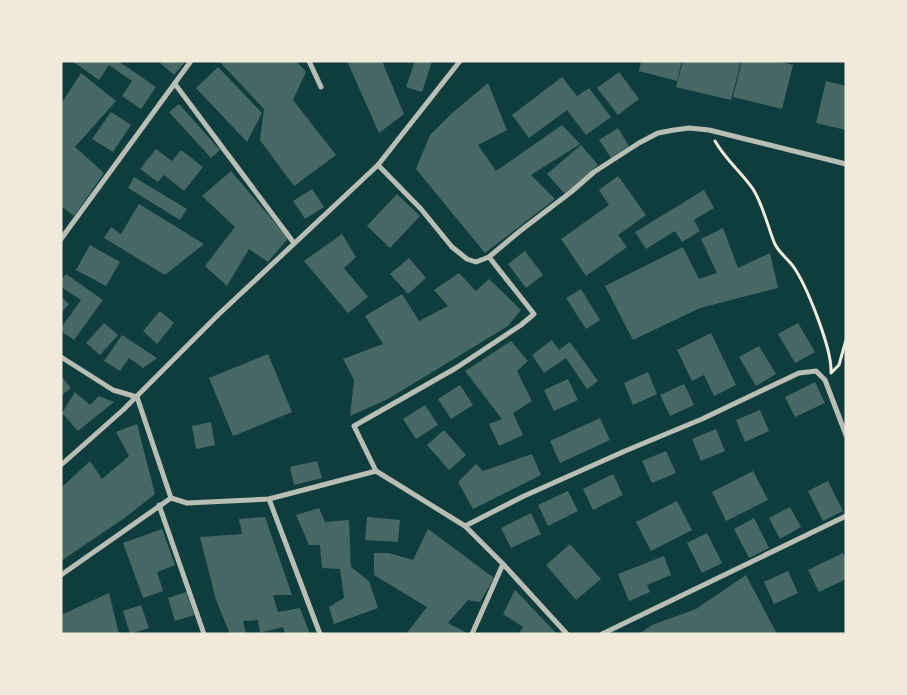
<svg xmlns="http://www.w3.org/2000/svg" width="907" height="695" font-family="Spectral,serif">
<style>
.building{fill:#486865}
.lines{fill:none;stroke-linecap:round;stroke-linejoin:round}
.path{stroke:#f1e9da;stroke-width:3}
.minor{stroke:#b8beb3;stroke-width:5}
</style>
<rect width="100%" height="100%" fill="#0f3d3e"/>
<g class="building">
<path d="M72,61H118L156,87L141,109L122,96L132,81L109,65L99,80Z"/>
<path d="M162,61H186L174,75L160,63Z"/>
<path d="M219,61H296L306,72L293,100L336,155L294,186L260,140L264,109Z"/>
<path d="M347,61H382L404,114L379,133Z"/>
<path d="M415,61H432L422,92L406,87Z"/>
<path d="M641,61H682L677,81L639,71Z"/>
<path d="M683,61H741L731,100L676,87Z"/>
<path d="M742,61H778L793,65L782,109L733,97Z"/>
<path d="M218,67L262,113L247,142L196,88Z"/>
<path d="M619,72L639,99L618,115L597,88Z"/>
<path d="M81,73L116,101L75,147L104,173L74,216L61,206V104Z"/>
<path d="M562,77L577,96L589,88L611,117L586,135L567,110L529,138L512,115Z"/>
<path d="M826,81L846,86V130L816,123Z"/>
<path d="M488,83L507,130L478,145L496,171L562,125L580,144L531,175L555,199L485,253L416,169L430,135L451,114Z"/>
<path d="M179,104L220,150L211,158L169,112Z"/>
<path d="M111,112L131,125L113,152L92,139Z"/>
<path d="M618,128L629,146L611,158L599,140Z"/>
<path d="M581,145L598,165L565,194L547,174Z"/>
<path d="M156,149L172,161L181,150L203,167L184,191L164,175L158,182L140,169Z"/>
<path d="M231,171L288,238L268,262L249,249L227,286L205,266L235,227L202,196Z"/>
<path d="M618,176L646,215L618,235L627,247L586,276L561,239L609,205L599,190Z"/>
<path d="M134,177L187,209L180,220L128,188Z"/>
<path d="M312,189L324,207L305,219L293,201Z"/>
<path d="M704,190L714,208L694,220L700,231L682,242L675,231L646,249L635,232Z"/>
<path d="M397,194L420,216L390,248L367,226Z"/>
<path d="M139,204L204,244L165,275L104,238L111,227L121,234Z"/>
<path d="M723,228L738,268L770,253L778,288L700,308L633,340L605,286L683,247L699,279L717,273L701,239Z"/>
<path d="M342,234L356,257L344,268L368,297L348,313L304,261Z"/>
<path d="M90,245L120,262L106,286L76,270Z"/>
<path d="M525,251L543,275L526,288L508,264Z"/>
<path d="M409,258L426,278L408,294L390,274Z"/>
<path d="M459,273L476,291L489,279L521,310L508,326L388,399L350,416L354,380L343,359L383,344L365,316L402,294L419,321L448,306L434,290Z"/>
<path d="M66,274L103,300L74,340L61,331V328L81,300L61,287V280Z"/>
<path d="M581,289L600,320L586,329L566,298Z"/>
<path d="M61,297L69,304L61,313Z"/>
<path d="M160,311L174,323L157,344L143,331Z"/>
<path d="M104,323L118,335L100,355L86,343Z"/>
<path d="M798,323L815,352L795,363L778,334Z"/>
<path d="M711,333L736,385L714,396L704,375L692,381L677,350Z"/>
<path d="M122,335L157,358L143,368L129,358L120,371L104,361Z"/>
<path d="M552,340L559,350L570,342L598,381L587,389L566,358L544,373L532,355Z"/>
<path d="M511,341L528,361L517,371L532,401L513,413L523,435L499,446L489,424L502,419L465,371Z"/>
<path d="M759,346L776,374L756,386L739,357Z"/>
<path d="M268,354L292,412L233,436L209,378Z"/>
<path d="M648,372L657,394L633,405L624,383Z"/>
<path d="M61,376L71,388L61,396Z"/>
<path d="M568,379L578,400L554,411L544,390Z"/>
<path d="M815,382L825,403L795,417L785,397Z"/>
<path d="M684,384L694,405L670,416L660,395Z"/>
<path d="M460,385L473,405L451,419L438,399Z"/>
<path d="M75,392L90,405L99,396L114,402L78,431L62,413Z"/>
<path d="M425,405L438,425L416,439L403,419Z"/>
<path d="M760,410L769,431L745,442L736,420Z"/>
<path d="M600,418L610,440L560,463L550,441Z"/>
<path d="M211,422L215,445L196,449L192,426Z"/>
<path d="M137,424L155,494L126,517L61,561V488L90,461L102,479L129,456L116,432Z"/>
<path d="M716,429L725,451L701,461L692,439Z"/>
<path d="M444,430L466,455L449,470L427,445Z"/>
<path d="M666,451L676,473L652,483L642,461Z"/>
<path d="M532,454L541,475L473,509L458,482L476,464L483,471Z"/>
<path d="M317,461L322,478L294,485L290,467Z"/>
<path d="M753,471L768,500L726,521L712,492Z"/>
<path d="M613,474L623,495L593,510L583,489Z"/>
<path d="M828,481L843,511L823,521L808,491Z"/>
<path d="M568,491L578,511L548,526L538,505Z"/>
<path d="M677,501L692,530L651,551L636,522Z"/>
<path d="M790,507L801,527L780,539L769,518Z"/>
<path d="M319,508L325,522L349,520L351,567L369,581L378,608L334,624L329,607L344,598L340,569L322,568L320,545H309L296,515Z"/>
<path d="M531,513L541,534L511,548L501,528Z"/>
<path d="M265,517L292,595H273L278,612L300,608L310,634H285L283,627L260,633L258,620L243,621L246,634H230L216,600L200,537L242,534L239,519Z"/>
<path d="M367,517L400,520L398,542L365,540Z"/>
<path d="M754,518L769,548L749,558L734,529Z"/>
<path d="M162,529L175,565L157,572L163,591L143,598L123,543Z"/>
<path d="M428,529L494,578L480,602L468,600L448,623L465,632V634H406L427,607L374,575V553H389L413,560Z"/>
<path d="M707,533L722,563L702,573L687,543Z"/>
<path d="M570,544L601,579L576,600L546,565Z"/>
<path d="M843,553L846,560V579L819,592L808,570Z"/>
<path d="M664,556L671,575L647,585L650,592L629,601L618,574Z"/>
<path d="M788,571L798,593L774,604L764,582Z"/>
<path d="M746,575L777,634H639L652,625L696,609Z"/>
<path d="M515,590L556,633V634H519L523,627L503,614Z"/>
<path d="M186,592L194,615L175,621L168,598Z"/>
<path d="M109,593L119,634H61V615Z"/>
<path d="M141,605L149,628L130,634L123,611Z"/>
</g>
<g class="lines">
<g class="path">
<path d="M715,141C725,159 741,172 753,189C763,205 767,224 774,242C777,251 787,258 793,266C807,286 832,349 831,372"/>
<path d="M831,373L839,365L846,340"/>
</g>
<g class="minor">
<path d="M309,61L321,87"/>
<path d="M175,84L294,243"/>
<path d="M378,165L421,209L452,247L467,259L476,262L489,257"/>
<path d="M61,239L191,61"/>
<path d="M61,357L113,390L137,397"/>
<path d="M61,465L123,410L219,314L378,165L460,61"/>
<path d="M376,471L354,426L456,368L521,325L534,314L489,257L520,231L571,192L594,172L639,143L658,133L674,130L689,128L709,130L846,164"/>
<path d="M171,498L187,503L269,499L376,471L465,526L503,564L567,634"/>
<path d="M269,499L320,634"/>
<path d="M159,505L204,634"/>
<path d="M465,526L524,496L625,451L702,419L799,373L816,371L825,380L846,435"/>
<path d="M61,575L171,498L137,397"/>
<path d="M472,634L503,564"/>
<path d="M602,634L846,516"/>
</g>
</g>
<rect width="907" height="695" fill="none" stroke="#f1e9da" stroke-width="125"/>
</svg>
